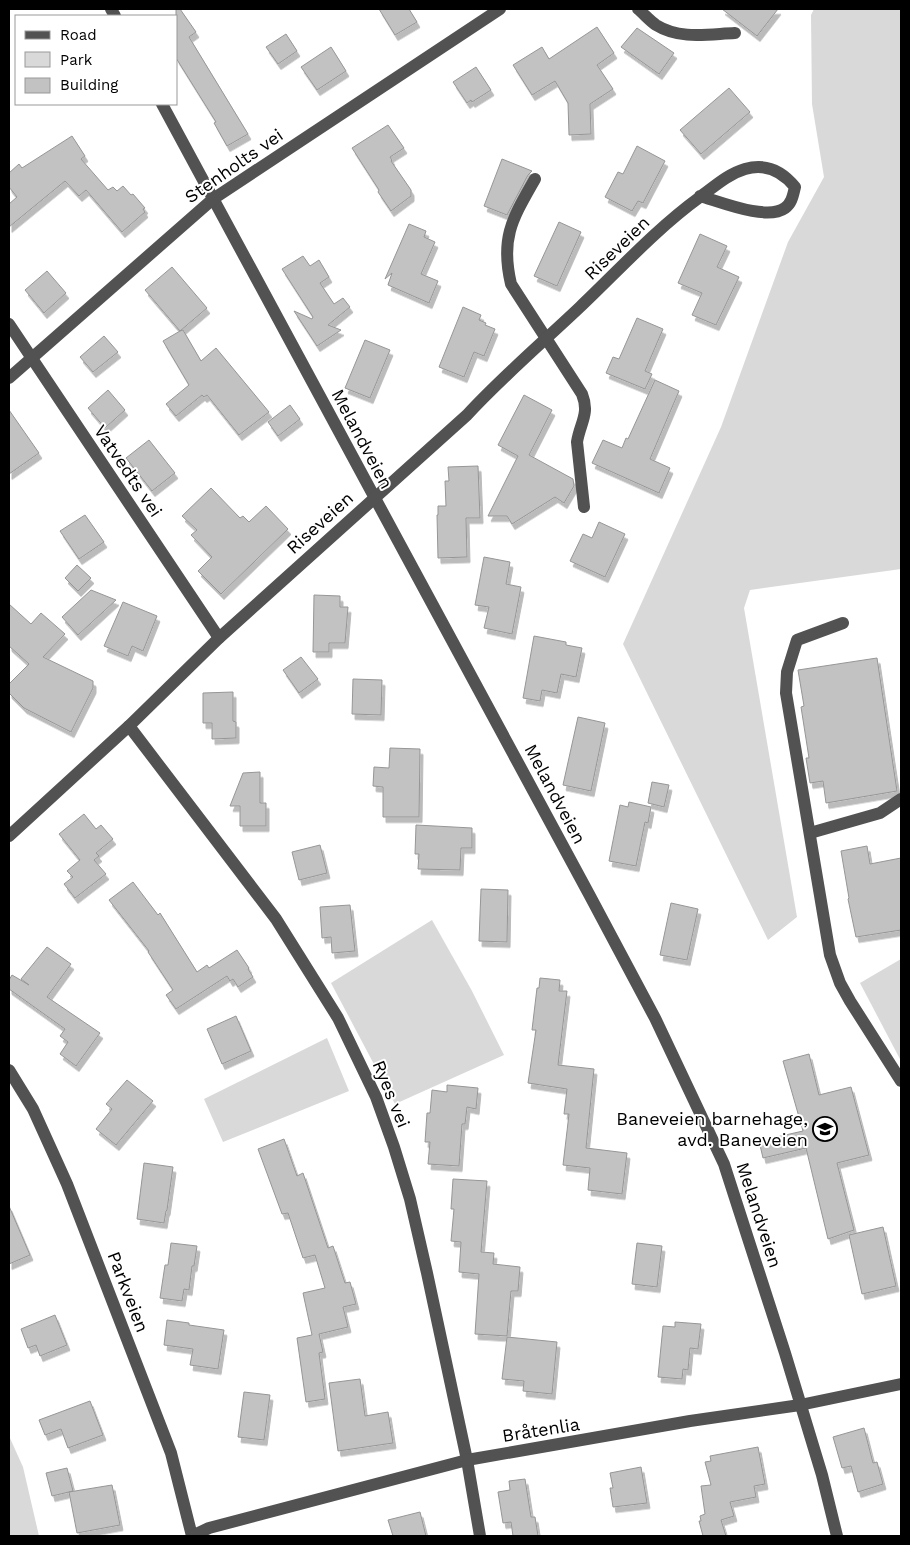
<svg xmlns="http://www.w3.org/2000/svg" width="910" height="1545" font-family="'Work Sans',sans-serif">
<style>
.green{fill:#d9d9d9}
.building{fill:#c2c2c2;stroke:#969696;filter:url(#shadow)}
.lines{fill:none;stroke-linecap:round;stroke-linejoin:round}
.minor{stroke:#525252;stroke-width:12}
.labels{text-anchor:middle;stroke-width:4;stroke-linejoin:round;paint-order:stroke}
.street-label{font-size:18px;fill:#000;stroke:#fff}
.poi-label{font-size:18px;fill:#000;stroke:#fff;text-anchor:end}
</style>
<defs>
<filter id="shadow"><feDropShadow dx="3" dy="5.5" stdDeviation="0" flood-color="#0004"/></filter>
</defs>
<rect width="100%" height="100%" fill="#fff"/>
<g class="green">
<path d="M814,9H901V569L750,590L744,608L797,917L768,940L623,644L721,427L788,242L824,177L812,104L811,15Z"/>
<path d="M432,920L472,991L504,1055L395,1104L331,983Z"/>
<path d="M901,959V1061L860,983Z"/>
<path d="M327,1038L349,1091L223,1142L204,1099Z"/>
<path d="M9,1436L23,1467L39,1536H9Z"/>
</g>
<g class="building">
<path d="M176,9H180L196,32L189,37L248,134L227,146L214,123L216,122L176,58Z"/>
<path d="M379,9H409L417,22L395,35Z"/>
<path d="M722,9H778L757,36Z"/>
<path d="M597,27L614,53L597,65L613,89L590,104L591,134L569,135L568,103L555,81L532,95L513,65L542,47L549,59Z"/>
<path d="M637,28L674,53L659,74L621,47Z"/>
<path d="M286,34L297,51L278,64L266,47Z"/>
<path d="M331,47L346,71L317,90L301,67Z"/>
<path d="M476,67L491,90L472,102L471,100L467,103L453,82Z"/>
<path d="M729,88L750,112L701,154L680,130Z"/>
<path d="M388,125L404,148L390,157L392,160L391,161L411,190V196L391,211L378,192L379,190L352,148Z"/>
<path d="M72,136L85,156L81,159L108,190L113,187L117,191L123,186L131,195L133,194L145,208L143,209L145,212L122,232L86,190L79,196L65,181L9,227V204L17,197L9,187V173L19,164L22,168Z"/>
<path d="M637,146L665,161L643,203L638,201L632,211L605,197L618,172L623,174Z"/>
<path d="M502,159L532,171L528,175L507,215L484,206Z"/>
<path d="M559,222L581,232L557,286L534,276Z"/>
<path d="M409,224L426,231L424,237L435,242L421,274L438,281L429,303L388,285L392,273L385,279Z"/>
<path d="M700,234L727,246L717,267L739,277L716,325L692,315L702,293L678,283Z"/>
<path d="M303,256L310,266L319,260L329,277L320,283L334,304L343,298L350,307L328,325L341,330L317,346L294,311L312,319L313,317L282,269Z"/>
<path d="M172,267L207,308L180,331L183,330L201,361L216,348L269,412L239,435L207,395L204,397L202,395L176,416L166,404L189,385L163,341L180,331L145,290Z"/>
<path d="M47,271L66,293L44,313L25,290Z"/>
<path d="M463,307L481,315L479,320L486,323L485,325L495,329L484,356L474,352L464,377L439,367Z"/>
<path d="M637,318L663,329L645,371L652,374L645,389L606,373L613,357L619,359Z"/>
<path d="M104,336L118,352L93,372L80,357Z"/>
<path d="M365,340L390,350L370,398L345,388Z"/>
<path d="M655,380L679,391L650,459L670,468L659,493L592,463L603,440L622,448L626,438L628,439Z"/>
<path d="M108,390L125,410L105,428L88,408Z"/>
<path d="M524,395L552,410L529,455L573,479L574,486L564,503L555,497L512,524L507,516H488L518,456L498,445Z"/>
<path d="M290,405L300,419L278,436L268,422Z"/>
<path d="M9,410L39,453L9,474Z"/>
<path d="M149,440L175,473L152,491L126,458Z"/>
<path d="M478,466L480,518H466L467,557L438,558L437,515H438V506H446L445,481H449L448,467Z"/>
<path d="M211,488L240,518L243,516L249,522L266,506L288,529L221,594L198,571L212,557L191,535L197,530L182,516Z"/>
<path d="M85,515L104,542L79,559L60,531Z"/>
<path d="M599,522L625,534L605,577L570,561L583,534L592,538Z"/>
<path d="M484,557L510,562L506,584L521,587L512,634L484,628L489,607L475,605Z"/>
<path d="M77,565L91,578L78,591L65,578Z"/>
<path d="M91,590L116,600L78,635L62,617Z"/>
<path d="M314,595L340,596V607H348L345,643H329V652H313Z"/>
<path d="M123,602L157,616L143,651L132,646L128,656L104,646Z"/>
<path d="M9,604L31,624L41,613L65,634L43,657L93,681V688L71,732L24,708L9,693V684L29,664L9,646Z"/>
<path d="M534,636L566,642V645L582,648L576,677L561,674L557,693L542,690L540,701L523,698Z"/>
<path d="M301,657L318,679L299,693L283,670Z"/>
<path d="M877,658L897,791L826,803L823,781L810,783L806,758H809L801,707L804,706L798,670Z"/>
<path d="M353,679L382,680L381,715L352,714Z"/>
<path d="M233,692V721L236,722V738L212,739V723H203V693Z"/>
<path d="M578,717L605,723L591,791L563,785Z"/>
<path d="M390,748L420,749L419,817H383V787L373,786L374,767L389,768Z"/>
<path d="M260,772V803H266V826H240V806H230L243,773Z"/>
<path d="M652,782L669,785L664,807L648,803Z"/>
<path d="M629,802L651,807L648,823L645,822L636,866L609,861L620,805L628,807Z"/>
<path d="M84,814L96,829L101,825L113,839L96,853L99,856L94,860L106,874L75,898L64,884L73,877L67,871L80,860L59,834Z"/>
<path d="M416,825L472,828V848H461L460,870L418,869L419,854H415Z"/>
<path d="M320,845L327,873L299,880L292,852Z"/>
<path d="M867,846L870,864L901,858V930L856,937L848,899L849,898L841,851Z"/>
<path d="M133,882L158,915L160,913L197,972L207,965L209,968L237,950L249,968L248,969L253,977L238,987L233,979L230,981L227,976L176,1009L166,995L173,990L148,952L149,951L109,900Z"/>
<path d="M481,889L508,890L507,942L479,941Z"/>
<path d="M671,903L698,909L687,960L660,955Z"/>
<path d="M350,905L355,951L332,953L331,937L322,938L320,907Z"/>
<path d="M47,947L71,964L47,997L100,1033L76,1066L60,1054L68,1042L60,1036L65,1029L9,989V980L12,975L29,985L21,979Z"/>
<path d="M540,978L560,980L559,991H567L558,1065L594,1069L586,1148L627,1153L622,1194L588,1190L590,1168L563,1165L569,1114H564L567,1089L528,1083L536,1030H532L537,988H539Z"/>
<path d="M236,1016L251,1051L222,1064L207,1029Z"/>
<path d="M809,1054L819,1095L851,1087L869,1155L837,1163L854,1230L828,1239L806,1148L763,1158L759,1141L803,1131L783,1061Z"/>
<path d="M127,1080L153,1101L116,1145L96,1129L112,1109L106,1104Z"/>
<path d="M447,1085L478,1088L476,1109L467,1107L465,1124H462L459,1166L428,1164L430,1142H425L427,1113H430L432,1090L447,1092Z"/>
<path d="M284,1139L297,1176L303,1173L328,1248L333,1246L345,1283L350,1282L356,1304L343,1307L348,1327L319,1334L323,1352L319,1353L325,1399L306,1402L297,1338L312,1335L303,1293L325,1288L315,1255L303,1258L288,1213L282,1214L258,1149Z"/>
<path d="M144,1163L173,1167L167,1210L166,1211L164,1223L137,1219Z"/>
<path d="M453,1179L487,1181L481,1252L494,1253L493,1264L520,1267L518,1291H511L507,1336L475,1334L479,1274L459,1272L461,1242L451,1241L454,1209H451Z"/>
<path d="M9,1206L30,1255L9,1264Z"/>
<path d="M883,1227L896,1286L862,1294L849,1235Z"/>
<path d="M171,1243L197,1246L194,1266H192L189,1290L184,1289L182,1301L160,1298L165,1265H168Z"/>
<path d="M637,1243L662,1246L657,1287L632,1284Z"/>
<path d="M55,1315L67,1345L40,1356L36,1345L28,1348L21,1329Z"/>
<path d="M167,1320L189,1323V1325L224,1330L218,1369L190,1365L193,1349L164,1345Z"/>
<path d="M675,1322L701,1324L698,1349L690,1348L688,1370L683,1369L682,1379L658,1377L663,1326L675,1327Z"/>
<path d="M507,1337L557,1342L552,1394L523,1391L524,1381L502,1379Z"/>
<path d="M360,1379L365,1416L388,1412L393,1443L338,1451L329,1383Z"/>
<path d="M244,1392L270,1395L264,1440L238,1437Z"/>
<path d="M90,1401L103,1435L68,1448L61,1429L45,1435L39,1420Z"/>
<path d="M864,1428L873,1463L877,1462L883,1484L858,1492L851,1466L842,1468L833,1437Z"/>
<path d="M758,1447L765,1484L754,1486L756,1497L730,1502L734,1516L721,1520L726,1536H703L699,1521H701L700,1516L705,1514L701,1486L711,1485L705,1462L711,1461L710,1456Z"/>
<path d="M641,1467L647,1503L613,1507L610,1488H613L610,1473Z"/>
<path d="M67,1468L73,1491L52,1496L46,1473Z"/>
<path d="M525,1479L531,1517H535L538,1536H513L511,1522L503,1523L498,1492L510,1490L509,1481Z"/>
<path d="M112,1485L120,1525L77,1533L69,1492Z"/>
<path d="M420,1512L426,1536H393L388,1520Z"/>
</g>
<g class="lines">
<g class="minor">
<path d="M111,9L115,16"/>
<path d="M638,9C644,14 650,21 656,25C680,40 709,34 735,33"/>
<path d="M162,104L590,896L655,1018L724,1164L785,1353L822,1475L837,1536"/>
<path d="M535,179C513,218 500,237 511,284L582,394C590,414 580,423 577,442L584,507"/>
<path d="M9,324L219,638"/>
<path d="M9,378L213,199L500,9"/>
<path d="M843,623L797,640L787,672L786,693L830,955L840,983L850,1001L901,1081"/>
<path d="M129,726L276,919L338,1018L376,1097L394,1147L410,1199L427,1273L467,1460L480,1536"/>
<path d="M810,833L880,813L901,799"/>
<path d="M9,836L129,726L219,638L467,415C502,377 542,343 580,307C619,270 656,229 700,197C715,186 728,174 745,169C766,163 782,171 795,187C793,195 792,203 785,208C767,221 721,202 700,196"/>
<path d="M9,1070L33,1109L67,1184L171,1453L192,1536"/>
<path d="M192,1536L209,1528L467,1460L690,1421L800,1405L901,1384"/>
</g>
</g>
<defs>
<symbol id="school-ring" viewBox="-11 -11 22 22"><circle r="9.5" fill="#fff" stroke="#000" stroke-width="1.5"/><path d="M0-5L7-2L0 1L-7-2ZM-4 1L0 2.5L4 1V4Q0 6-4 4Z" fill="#000"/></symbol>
</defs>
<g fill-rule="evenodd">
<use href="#school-ring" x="811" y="1115" width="28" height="28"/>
</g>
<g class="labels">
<g class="street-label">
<text transform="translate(234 166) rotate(-35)" y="6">Stenholts vei</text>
<text transform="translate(617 248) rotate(-44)" y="6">Riseveien</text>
<text transform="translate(362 439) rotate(62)" y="6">Melandveien</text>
<text transform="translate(128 471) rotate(56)" y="6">Vatvedts vei</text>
<text transform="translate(320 523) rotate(-42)" y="6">Riseveien</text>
<text transform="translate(555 794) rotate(62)" y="6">Melandveien</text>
<text transform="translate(391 1094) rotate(68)" y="6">Ryes vei</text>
<text transform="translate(759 1215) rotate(72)" y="6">Melandveien</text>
<text transform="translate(128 1292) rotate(69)" y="6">Parkveien</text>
<text transform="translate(541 1430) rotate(-9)" y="6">Bråtenlia</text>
</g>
<g class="poi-label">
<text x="808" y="1125">Baneveien barnehage,<tspan x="808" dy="21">avd. Baneveien</tspan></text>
</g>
</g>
<rect width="910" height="1545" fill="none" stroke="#000000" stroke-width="20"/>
<rect x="15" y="15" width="162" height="90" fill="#ffffff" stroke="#999999"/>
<rect x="25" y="31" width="25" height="8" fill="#525252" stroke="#999999"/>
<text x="60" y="40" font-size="15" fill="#000000">Road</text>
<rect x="25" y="52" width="25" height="15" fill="#d9d9d9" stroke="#999999"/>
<text x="60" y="65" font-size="15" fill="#000000">Park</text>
<rect x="25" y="78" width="25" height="15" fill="#c2c2c2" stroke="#999999"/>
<text x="60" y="90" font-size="15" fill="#000000">Building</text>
</svg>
